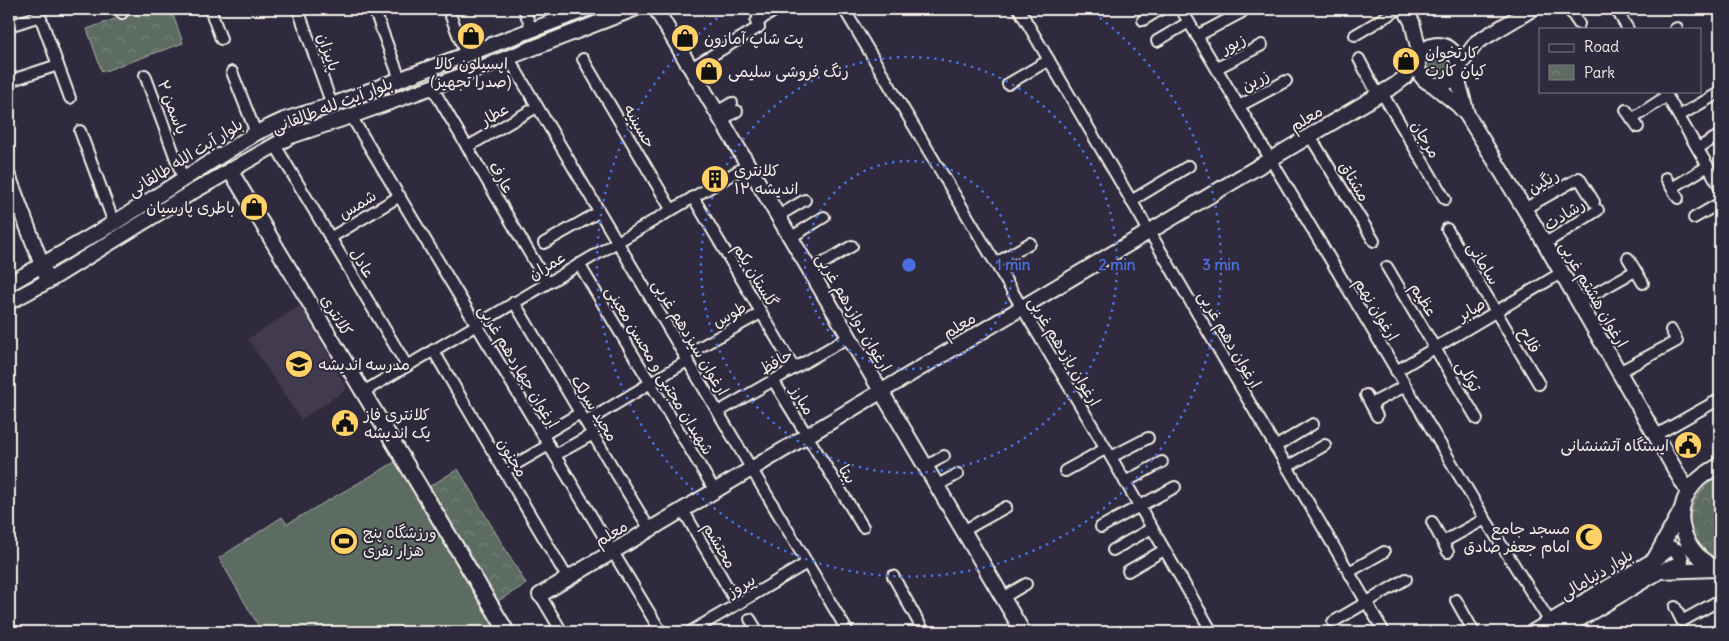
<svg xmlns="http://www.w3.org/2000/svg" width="1729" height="641" font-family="Delius,'Playpen Sans Arabic',sans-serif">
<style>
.built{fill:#423a4f}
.grass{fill:url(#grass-dots);stroke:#a8aea5}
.park{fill:url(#park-crowns);stroke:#a8aea5}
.pitch{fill:#5d6c62;stroke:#a8aea5}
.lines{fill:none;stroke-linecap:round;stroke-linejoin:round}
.street-casing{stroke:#f4f1e8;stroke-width:14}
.secondary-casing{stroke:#f4f1e8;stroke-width:18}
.street{stroke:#2f2a3d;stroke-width:10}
.secondary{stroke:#2f2a3d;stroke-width:14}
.ring{fill:none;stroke:#486fdb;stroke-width:2.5;stroke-dasharray:2.5 5}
.labels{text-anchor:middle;stroke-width:4;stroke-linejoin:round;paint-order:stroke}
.poi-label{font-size:16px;fill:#f4f1e8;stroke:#2f2a3d;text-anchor:start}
.street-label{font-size:16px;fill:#f4f1e8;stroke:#2f2a3d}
.centre{fill:#486fdb;stroke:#2f2a3d;stroke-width:2.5}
.ring-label{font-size:15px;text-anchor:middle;font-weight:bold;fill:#486fdb;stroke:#2f2a3d;stroke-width:4;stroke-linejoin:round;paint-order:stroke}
</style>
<defs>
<pattern id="grass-dots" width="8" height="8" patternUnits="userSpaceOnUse" patternTransform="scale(1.25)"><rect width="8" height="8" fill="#5d6c62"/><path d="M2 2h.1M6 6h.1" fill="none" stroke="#758178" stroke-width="1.8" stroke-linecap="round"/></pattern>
<pattern id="park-crowns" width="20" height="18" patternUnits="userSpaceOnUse" patternTransform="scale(1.25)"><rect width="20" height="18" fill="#5d6c62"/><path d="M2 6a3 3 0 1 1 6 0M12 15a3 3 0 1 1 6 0" fill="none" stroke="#758178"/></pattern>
</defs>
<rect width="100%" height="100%" fill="#2f2a3d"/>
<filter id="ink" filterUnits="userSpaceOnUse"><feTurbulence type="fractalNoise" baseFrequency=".02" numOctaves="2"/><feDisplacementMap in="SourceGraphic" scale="10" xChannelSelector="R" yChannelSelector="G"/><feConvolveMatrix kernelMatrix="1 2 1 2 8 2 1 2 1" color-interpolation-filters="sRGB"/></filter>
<g filter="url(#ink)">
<path class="built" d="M301,305L347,389L301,420L248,339Z"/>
<circle class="grass" cx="1437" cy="64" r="14"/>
<g class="park">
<path d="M143,9H171L183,43L102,72L87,29Z"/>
<path d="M458,469L526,584L498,601L430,486Z"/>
<path d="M1720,475V560C1678,541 1683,497 1720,475Z"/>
</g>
<path class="pitch" d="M395,462L497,632H262L219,558L282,517L287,524Z"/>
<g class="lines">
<defs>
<g id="street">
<path d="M120,9L122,13"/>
<path d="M210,9L221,39"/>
<path d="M298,9L332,105"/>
<path d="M374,9L400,79"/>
<path d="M448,9L466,55"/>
<path d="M524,9L532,30"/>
<path d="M754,9L761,20"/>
<path d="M844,9L1111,457L1212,632"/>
<path d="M1019,9L1384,632"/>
<path d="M1181,9L1485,519L1550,622"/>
<path d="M1569,9L1579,24"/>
<path d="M1616,9L1628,29"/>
<path d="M1143,20L1161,9"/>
<path d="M9,26L40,16L70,98"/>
<path d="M1675,29L1677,28"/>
<path d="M1355,35L1399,9"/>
<path d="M1197,36L1242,12"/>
<path d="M1157,41L1189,22"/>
<path d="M508,57L848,632"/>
<path d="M583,59L671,209"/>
<path d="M1359,59L1378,95"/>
<path d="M691,68L759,27L756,22L778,9"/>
<path d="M1217,68L1262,45"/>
<path d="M232,72L256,133"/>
<path d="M145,75L183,178"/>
<path d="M9,81L58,65"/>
<path d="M1008,84L1049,60"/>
<path d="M432,87L547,283"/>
<path d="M1664,91L1720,187"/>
<path d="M1382,93L1445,199"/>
<path d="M1239,106L1286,81"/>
<path d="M1626,110L1638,127"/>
<path d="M716,112L732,103"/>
<path d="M351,116L661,632"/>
<path d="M1679,116L1717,94"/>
<path d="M1632,119L1667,96"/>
<path d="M722,120L737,111"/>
<path d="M80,131L114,223"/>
<path d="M1310,136L1374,241"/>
<path d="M275,145L407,366"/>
<path d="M467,147L537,107"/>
<path d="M1698,148L1720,135"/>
<path d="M1666,178L1678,198"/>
<path d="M1672,188L1708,166"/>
<path d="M693,197L794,368"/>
<path d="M1131,201L1189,166"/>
<path d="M1524,209L1579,178L1594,202"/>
<path d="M778,216L805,200"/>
<path d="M1694,218L1720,203"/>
<path d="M1447,229L1539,384"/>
<path d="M330,238L400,196"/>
<path d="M790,238L824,217"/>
<path d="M544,243L599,212"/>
<path d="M1544,244L1598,210"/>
<path d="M1628,258L1643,283"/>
<path d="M996,263L1030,243"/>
<path d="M579,264L715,491"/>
<path d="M1387,267L1477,419"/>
<path d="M810,271L852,246"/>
<path d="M514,302L650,530"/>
<path d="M1578,303L1635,271"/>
<path d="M433,350L568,579"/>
<path d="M684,356L761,313"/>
<path d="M1396,371L1561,273"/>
<path d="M1619,372L1677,341L1671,330"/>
<path d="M773,380L863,527"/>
<path d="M363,392L748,165"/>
<path d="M1366,395L1377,416"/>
<path d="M1371,404L1405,386"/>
<path d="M718,412L849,337"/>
<path d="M586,422L687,361"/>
<path d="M543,435L580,413"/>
<path d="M1656,435L1720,399"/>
<path d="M1275,447L1313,424"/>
<path d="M555,455L593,434"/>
<path d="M1111,457L1148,438"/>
<path d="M925,467L944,456"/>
<path d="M1287,467L1325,445"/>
<path d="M504,471L549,445"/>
<path d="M1065,471L1105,449"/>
<path d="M1125,482L1162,462"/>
<path d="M936,486L958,474"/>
<path d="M683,510L732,595"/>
<path d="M1432,522L1448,552"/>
<path d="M1101,527L1175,487"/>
<path d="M963,531L1006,507"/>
<path d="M1443,542L1485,519"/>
<path d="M1113,550L1152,528"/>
<path d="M1128,571L1164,550"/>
<path d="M1349,572L1384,552"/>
<path d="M893,576L924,632"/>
<path d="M540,595L562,632"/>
<path d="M1002,598L1026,584"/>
<path d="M1456,600L1474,632"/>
<path d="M1675,607L1682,621L1720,600"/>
<path d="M750,619L758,632"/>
<path d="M1333,622L1406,579"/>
<path d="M690,632L807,563"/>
</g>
<g id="secondary">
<path d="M656,9L1023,632"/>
<path d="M1405,9L1412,22L1420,55"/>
<circle cx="1438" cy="65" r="20"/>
<path d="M1457,69L1477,42L1532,9"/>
<path d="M1456,73L1467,114"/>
<path d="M1432,84L1458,105L1467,115L1536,228L1688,492"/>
<path d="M230,170L507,632"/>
<path d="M9,178L45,273"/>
<path d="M9,284L114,223L256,133L284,120L332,105L587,9"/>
<path d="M9,302L48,281L189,194L291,136L351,116L432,87L634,9"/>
<path d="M1657,558L1670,548L1679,552L1681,560L1679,564L1666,569"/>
<path d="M1718,569C1684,554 1668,513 1695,483C1702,475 1711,470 1720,465"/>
<path d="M540,595L1395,85L1404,78L1418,58"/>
<path d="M1533,632L1654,560L1682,509"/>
<path d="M1558,632L1660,571L1717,569"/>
</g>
</defs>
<use href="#street" class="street-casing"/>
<use href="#secondary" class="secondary-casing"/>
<use href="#street" class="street"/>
<use href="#secondary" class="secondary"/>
</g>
</g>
<g class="ring">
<circle cx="909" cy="265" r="104"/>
<circle cx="909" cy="265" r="208"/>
<path d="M1088 9A312 312 0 1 1 730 9"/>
</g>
<defs>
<symbol id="shop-disc" viewBox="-11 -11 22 22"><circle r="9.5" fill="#ffd166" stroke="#2f2a3d"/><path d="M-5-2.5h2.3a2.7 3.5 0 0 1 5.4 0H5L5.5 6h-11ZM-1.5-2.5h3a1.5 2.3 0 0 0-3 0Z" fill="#111"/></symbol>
<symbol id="building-disc" viewBox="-11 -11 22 22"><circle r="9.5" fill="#ffd166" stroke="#2f2a3d"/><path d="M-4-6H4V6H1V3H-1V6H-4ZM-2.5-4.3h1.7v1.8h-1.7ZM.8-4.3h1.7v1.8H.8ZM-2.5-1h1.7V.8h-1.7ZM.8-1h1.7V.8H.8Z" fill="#111"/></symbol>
<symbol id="school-disc" viewBox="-11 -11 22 22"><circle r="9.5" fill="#ffd166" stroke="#2f2a3d"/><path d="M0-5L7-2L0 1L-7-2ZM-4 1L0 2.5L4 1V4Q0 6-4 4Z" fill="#111"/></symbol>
<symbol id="civic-disc" viewBox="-11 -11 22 22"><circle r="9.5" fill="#ffd166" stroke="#2f2a3d"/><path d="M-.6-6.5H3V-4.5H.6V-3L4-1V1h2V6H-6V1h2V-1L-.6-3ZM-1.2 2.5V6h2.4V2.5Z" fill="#111"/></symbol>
<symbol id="mosque-disc" viewBox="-11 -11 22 22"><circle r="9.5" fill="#ffd166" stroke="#2f2a3d"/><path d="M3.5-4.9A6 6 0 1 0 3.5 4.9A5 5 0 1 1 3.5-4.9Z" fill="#111"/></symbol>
<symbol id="stadium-disc" viewBox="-11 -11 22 22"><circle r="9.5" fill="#ffd166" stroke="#2f2a3d"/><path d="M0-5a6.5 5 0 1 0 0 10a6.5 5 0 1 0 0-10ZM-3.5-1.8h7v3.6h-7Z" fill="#111"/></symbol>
</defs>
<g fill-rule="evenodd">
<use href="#shop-disc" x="455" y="20" width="32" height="32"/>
<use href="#shop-disc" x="669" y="22" width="32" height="32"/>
<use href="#shop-disc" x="1390" y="45" width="32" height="32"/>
<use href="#shop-disc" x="693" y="55" width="32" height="32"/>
<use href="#building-disc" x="699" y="163" width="32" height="32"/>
<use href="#shop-disc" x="238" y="191" width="32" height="32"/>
<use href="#school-disc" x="283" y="348" width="32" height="32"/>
<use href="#civic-disc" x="329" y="407" width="32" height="32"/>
<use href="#civic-disc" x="1672" y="429" width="32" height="32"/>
<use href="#mosque-disc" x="1573" y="521" width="32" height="32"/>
<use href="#stadium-disc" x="328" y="525" width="32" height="32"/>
</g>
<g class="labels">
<g class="poi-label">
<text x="704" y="44">پت شاپ آمازون</text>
<text x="1425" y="58">کارتخوان<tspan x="1425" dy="18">کیان کارت</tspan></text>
<text x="471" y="69" text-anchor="middle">اپسیلون کالا<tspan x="471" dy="18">(صدرا تجهیز)</tspan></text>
<text x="728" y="77">رنگ فروشی سلیمی</text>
<text x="734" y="176">کلانتری<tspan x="734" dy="18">۱۲ اندیشه</tspan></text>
<text x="235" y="213" text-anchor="end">باطری پارسيان</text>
<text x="318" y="370">مدرسه اندیشه</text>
<text x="364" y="420">کلانتری فاز<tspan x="364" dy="18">یک اندیشه</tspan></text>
<text x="1669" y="451" text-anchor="end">ایستگاه آتشنشانی</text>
<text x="1570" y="534" text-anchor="end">مسجد جامع<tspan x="1570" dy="18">امام جعفر صادق</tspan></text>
<text x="363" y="538">ورزشگاه پنج<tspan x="363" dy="18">هزار نفری</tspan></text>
</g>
<g class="street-label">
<text transform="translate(1233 43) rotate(-27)" y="6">زیور</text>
<text transform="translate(329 52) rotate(71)" y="6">پاییزان</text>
<text transform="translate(1255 80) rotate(-29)" y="6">زرین</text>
<text transform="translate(332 105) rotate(-21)" y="6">بلوار آیت لله طالقانی</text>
<text transform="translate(173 107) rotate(69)" y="6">یاسمن ۲</text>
<text transform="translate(494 114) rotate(-30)" y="6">عطار</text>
<text transform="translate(1306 118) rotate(-31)" y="6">معلم</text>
<text transform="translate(640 126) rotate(60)" y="6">حسینیه</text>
<text transform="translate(1426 139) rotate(59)" y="6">مرجان</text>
<text transform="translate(185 157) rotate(-32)" y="6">بلوار آیت الله طالقانی</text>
<text transform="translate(502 177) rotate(60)" y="6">عارف</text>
<text transform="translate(1355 181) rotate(59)" y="6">مشتاق</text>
<text transform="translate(1543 181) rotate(-30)" y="6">رنگین</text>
<text transform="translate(357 204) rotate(-31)" y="6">شمس</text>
<text transform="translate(1564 214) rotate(-32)" y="6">رشادت</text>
<text transform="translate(363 263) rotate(59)" y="6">عادل</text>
<text transform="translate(1484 263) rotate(59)" y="6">سامانی</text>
<text transform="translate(547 265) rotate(-31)" y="6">عمران</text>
<text transform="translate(756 275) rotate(59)" y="6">گلستان یکم</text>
<text transform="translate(1594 294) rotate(60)" y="6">ارغوان هشتم غربی</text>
<text transform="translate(1424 299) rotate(59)" y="6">عظیم</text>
<text transform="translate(1377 309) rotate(59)" y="6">ارغوان نهم</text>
<text transform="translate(1471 309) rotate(-31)" y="6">صابر</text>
<text transform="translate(854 312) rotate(60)" y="6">ارغوان دوازدهم غربی</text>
<text transform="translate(729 314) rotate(-29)" y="6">طوس</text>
<text transform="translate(337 315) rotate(59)" y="6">کلانتری</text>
<text transform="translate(959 325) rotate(-31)" y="6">معلم</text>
<text transform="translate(691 337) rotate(59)" y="6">ارغوان سیزدهم غربی</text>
<text transform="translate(1230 339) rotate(60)" y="6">ارغوان دهم غربی</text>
<text transform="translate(1530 340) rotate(59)" y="6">فلاح</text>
<text transform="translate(1065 351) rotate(59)" y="6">ارغوان یازدهم غربی</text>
<text transform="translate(776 361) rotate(-30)" y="6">حافظ</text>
<text transform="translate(519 366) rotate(59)" y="6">ارغوان چهاردهم غربی</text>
<text transform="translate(660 370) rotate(59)" y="6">شهیدان مجتبی و محسن معینی</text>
<text transform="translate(1469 376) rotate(60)" y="6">توکلی</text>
<text transform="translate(803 400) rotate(59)" y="6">مبارز</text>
<text transform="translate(595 408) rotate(59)" y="6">مجید سرلک</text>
<text transform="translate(513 457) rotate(59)" y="6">مجنون</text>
<text transform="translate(848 474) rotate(59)" y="6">بیتا</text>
<text transform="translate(611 533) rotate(-31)" y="6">معلم</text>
<text transform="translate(720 545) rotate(60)" y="6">محتشم</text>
<text transform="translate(1596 574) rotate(-31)" y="6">بلوار دنیامالی</text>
<text transform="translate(741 585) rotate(-31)" y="6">پیروز</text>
</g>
</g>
<circle cx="909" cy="265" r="8" class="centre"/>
<g class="ring-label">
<text x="1013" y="270">1 min</text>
<text x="1117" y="270">2 min</text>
<text x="1221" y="270">3 min</text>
</g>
<rect width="1729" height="641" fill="none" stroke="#2f2a3d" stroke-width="30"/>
<rect x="15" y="15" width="1699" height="611" fill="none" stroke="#f4f1e8" stroke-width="2" filter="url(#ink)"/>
<rect x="1539" y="28" width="162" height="65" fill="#2f2a3d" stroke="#7e7a81"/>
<rect x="1549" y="44" width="25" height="8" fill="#2f2a3d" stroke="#7e7a81"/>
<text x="1584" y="52" font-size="15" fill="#f4f1e8">Road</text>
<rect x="1549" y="65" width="25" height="15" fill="url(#park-crowns)" stroke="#7e7a81"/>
<text x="1584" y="78" font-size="15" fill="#f4f1e8">Park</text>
</svg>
